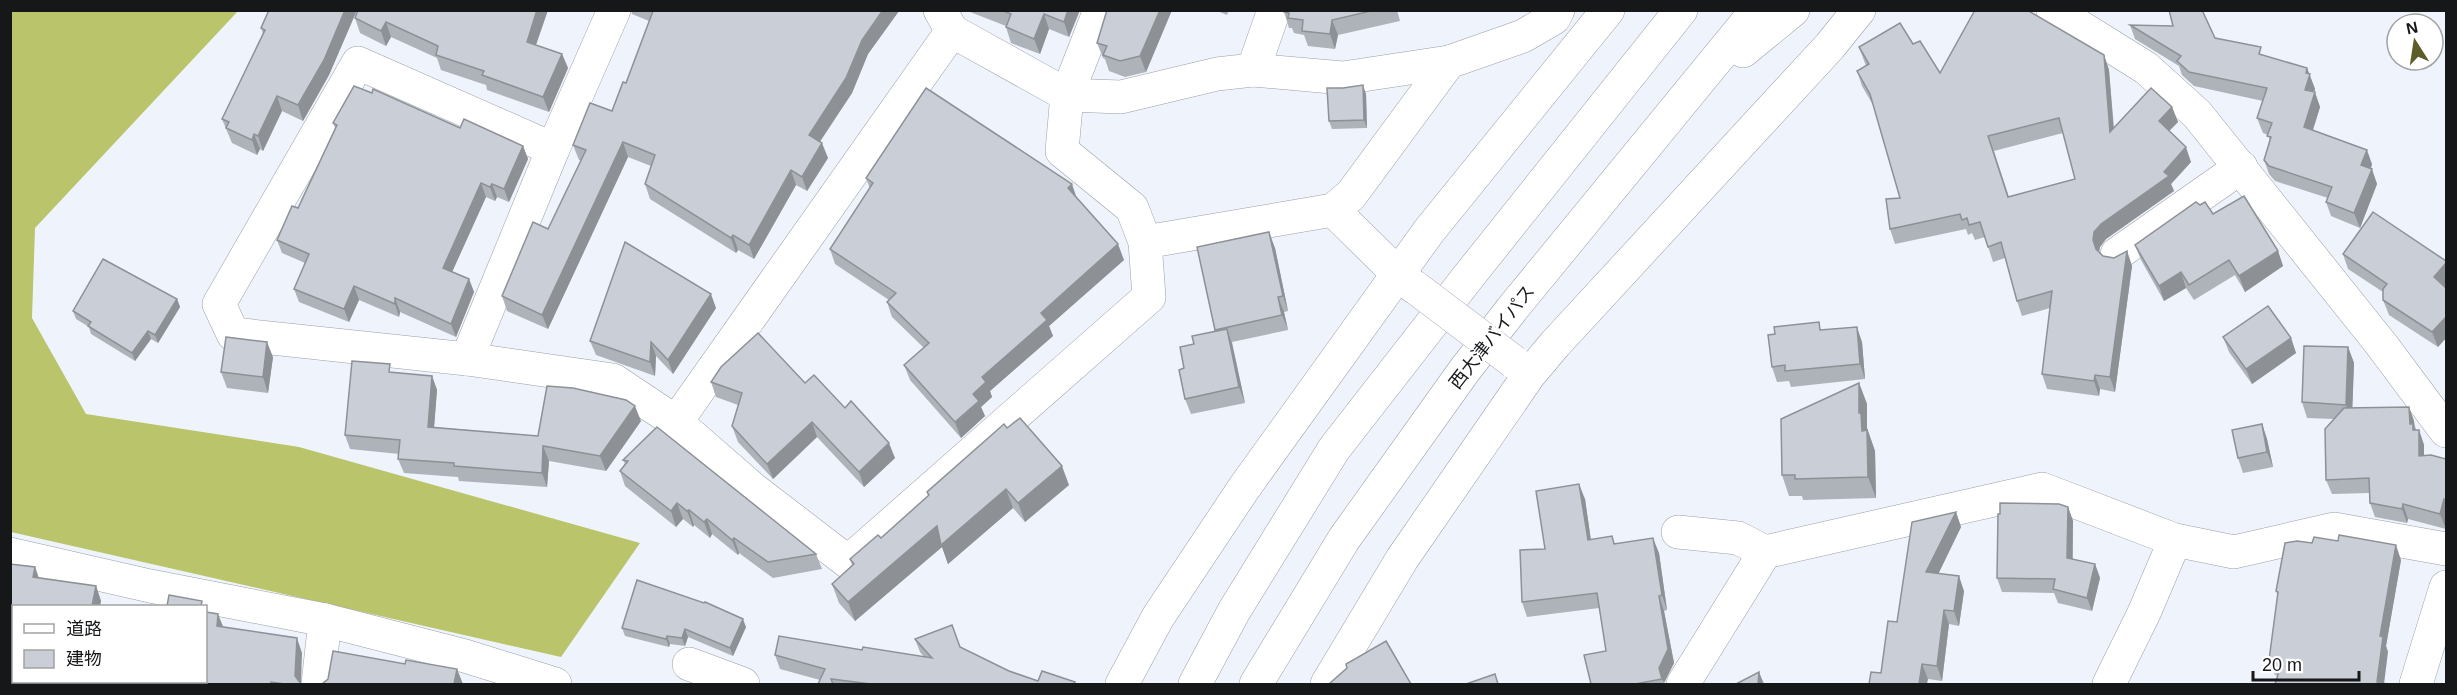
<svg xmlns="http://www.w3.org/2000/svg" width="2457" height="695" font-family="Arial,'Noto Sans JP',sans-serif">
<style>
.forest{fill:#bac46a}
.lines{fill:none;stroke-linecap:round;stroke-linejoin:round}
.minor-casing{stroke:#9a9ea6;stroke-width:34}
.highway-casing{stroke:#9a9ea6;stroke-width:34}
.minor{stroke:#fff;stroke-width:33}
.highway{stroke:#fff;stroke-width:33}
.minor-bridge-casing{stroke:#9a9ea6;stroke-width:34;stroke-linecap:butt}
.minor-bridge{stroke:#fff;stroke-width:33}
.wall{fill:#aeb2b9;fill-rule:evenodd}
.shaded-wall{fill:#8d9196}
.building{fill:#cacfd7;stroke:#8d9196;stroke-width:1.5;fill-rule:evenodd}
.labels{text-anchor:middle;stroke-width:5;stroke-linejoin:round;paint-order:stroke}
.street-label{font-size:18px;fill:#151719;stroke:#fff}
</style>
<rect width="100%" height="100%" fill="#eff4fc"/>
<path class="forest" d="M239,10L35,228L32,318L86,414L299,447L640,543L561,657L11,532V11Z"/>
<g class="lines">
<defs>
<g id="minor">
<path d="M940,10L952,31L1067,95L1121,97L1217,74L1253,70L1343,78L1449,62"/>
<path d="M2053,10L2146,68L2197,114L2381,344L2446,431"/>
<path d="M1253,70L1274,10"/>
<path d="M553,149L358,63L219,304L233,334L467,359L613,380L676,422L753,489L848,562L1149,297L1145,242L1132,208L1062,151L1067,95L1100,10"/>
<path d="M1333,210L1398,274L1414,287"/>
<path d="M1145,242L1333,210L1351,195L1449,62L1523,36L1554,18L1558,10"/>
<path d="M2117,254L2241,167"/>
<path d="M467,359L553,149L614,10"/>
<path d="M676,422L952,31"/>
<path d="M1678,532L1738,538L1765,552"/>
<path d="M10,554L150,586L325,620L465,656L555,684"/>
<path d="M689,664L743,684"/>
<path d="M133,684V682"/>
<path d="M318,684L325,620"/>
<path d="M1122,684L1158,617L1244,488L1398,274L1429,231L1608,10"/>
<path d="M1327,684L1402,559L1529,375L1555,344L1830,46L1859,10"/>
<path d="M1683,684L1765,552L2042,489L2175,540L2234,552L2334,529L2446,549"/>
<path d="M2109,684L2144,613L2175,540"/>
<path d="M2416,684L2446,587"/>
</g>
<g id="highway">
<path d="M1743,51L1793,10"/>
<path d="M1195,684L1234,611L1334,449L1468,277L1681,10"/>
<path d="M1256,684L1344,539L1464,371L1512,309L1757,10"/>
</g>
</defs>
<use href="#minor" class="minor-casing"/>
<use href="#highway" class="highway-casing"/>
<use href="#minor" class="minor"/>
<use href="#highway" class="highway"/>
<defs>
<path id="minor-bridge" d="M1416,288L1514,362"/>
</defs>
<use href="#minor-bridge" class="minor-bridge-casing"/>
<use href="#minor-bridge" class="minor-bridge"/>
</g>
<g class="wall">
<path d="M269,10H357L329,75L303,121L282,111L263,151L260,149L257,155L232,143L222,119L263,34L261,28Z"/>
<path d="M548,10L536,45L562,54L568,68L549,112L487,90L486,85L441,70L437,58L391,37L386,46L360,33L355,18Z"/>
<path d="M631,10L899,11L868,54L852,93L820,142L828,158L807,191L796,185L754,259L738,250L736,253L650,199L645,184L651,166L628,157L548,329L507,311L502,296L548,229L581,161L579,160L573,145L612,111L626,83L649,21L632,14Z"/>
<path d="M965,10H1080L1069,37L1049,29L1040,54L1011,43L1006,27V26Z"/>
<path d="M1107,10H1172L1146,72L1125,77L1109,71L1105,59L1103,58L1097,43Z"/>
<path d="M1215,10H1229L1227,15Z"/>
<path d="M1284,10H1397L1400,21L1338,35L1335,49L1308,46L1304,35L1294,33L1292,28H1289L1284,12Z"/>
<path d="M2130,25L2215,38L2263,55L2307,68L2315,89L2314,92L2320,107L2313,130L2372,164L2371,169L2377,184L2360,228L2331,216L2326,202L2328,198L2275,181L2269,174L2264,160L2270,141L2268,135L2263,133L2257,118L2263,101L2194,86L2182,75L2179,66L2135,39Z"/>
<path d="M1913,44L1940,73L2104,55L2109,70L2114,128L2172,107L2178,122L2169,131L2191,162L2171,184L2174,191L2106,239L2100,247L2099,252L2103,256L2114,258L2127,251L2132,266L2115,392L2100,389L2099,396L2047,389L2042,374L2050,308L2022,316L2017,301L2005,258L1993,262L1985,237L1975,240L1972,233L1968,235L1966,229L1895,244L1890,229L1900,198L1873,105L1862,86L1857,71L1866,66L1859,47ZM2063,133L2075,179L2009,197L1994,151Z"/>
<path d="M1366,94L1367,128L1332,129L1329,121Z"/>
<path d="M333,123L460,128L523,146L528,159L509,202L497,197L495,201L486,197L452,272L469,279L474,292L456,337L400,312L399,317L359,300L349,322L299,302L294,289L305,263L282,253L277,240L298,208L335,128Z"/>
<path d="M866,178L1077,198L1124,260L1049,326L1053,336L990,391L992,397L981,407L985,416L961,438L910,380L904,365L924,348L892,317L887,302L889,300L835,264L830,249L870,189Z"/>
<path d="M2200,205L2213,214L2278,251L2283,266L2245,292L2235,275L2194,300L2186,288L2164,301L2141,260L2135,245Z"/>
<path d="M1197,247L1275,248L1288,311L1284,312L1288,330L1232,342L1245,403L1191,414L1185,399L1184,368L1194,344L1215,331Z"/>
<path d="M2343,254L2446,261V284L2444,286L2446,288V338L2438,347L2389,315L2383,300V292L2348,269Z"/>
<path d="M177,299L180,307L158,343L151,339L135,361L91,334L89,327L76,319L73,311Z"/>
<path d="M716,308L673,374L656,356L655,376L596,355L590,341Z"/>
<path d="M1822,330L1862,342L1865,379L1791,387L1789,381L1777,382L1772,367Z"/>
<path d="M2223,337L2291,338L2296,353L2252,384L2229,352Z"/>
<path d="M2348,347L2354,363L2352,408L2409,407L2414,421L2416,430H2419L2424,445V456L2446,459V529L2408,519L2407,523L2375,517L2370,503L2369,493L2332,494L2326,480L2334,419L2307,418L2302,402Z"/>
<path d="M273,357L268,393L227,388L221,372Z"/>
<path d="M393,373L432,376L437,390L434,427L538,436L641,421L606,471L549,461L547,487L459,481L458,477L404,473L398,459L399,454L350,449L345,435Z"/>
<path d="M711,382L805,383L845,408L895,458L864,487L817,437L773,479L738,442L732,426L738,405L716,397Z"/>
<path d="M1859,383L1867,404V428L1875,451L1876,498L1803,500L1802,496H1789L1782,475Z"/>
<path d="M2262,424L2267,439L2273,467L2243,473L2238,458Z"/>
<path d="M657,427L816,554L822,569L773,578L739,553L738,555L712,534L710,538L694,525L693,527L683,519L676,527L625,486L620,471L625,464L623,460Z"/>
<path d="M1069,485L1025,522L1013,508L948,564L942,547L855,621L839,603L832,584L852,565L850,559L881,538L928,496L927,492Z"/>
<path d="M1585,499L1591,540L1612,536L1615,544L1659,553L1667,610L1664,611L1674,663L1664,683L1665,684H1591L1606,651L1599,608L1527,617L1522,602L1545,549Z"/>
<path d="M2068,507L2073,521V559L2095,564L2100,578L2092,611L2058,603L2054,593L2002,592L1997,578Z"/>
<path d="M1956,512L1961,527L1938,574L1964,591L1959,626L1949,624L1942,681L1928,679L1897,622Z"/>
<path d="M2401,560L2386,646L2388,652L2278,676L2275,675L2269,660L2278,596L2276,591Z"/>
<path d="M10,564L35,567L39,578L96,586L101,601L100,606H14V638H10Z"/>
<path d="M746,627L733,656L688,637L685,646L670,644L669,647L625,636L622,628Z"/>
<path d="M915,639L960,647L1009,671L1038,681L1075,682L1076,684H818L820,680L780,669L775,655L862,650L924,657L920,652Z"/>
</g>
<g class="shaded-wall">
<path d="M345,10H357L329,75L303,121L298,105Z"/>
<path d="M537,10H548L532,56L527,42Z"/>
<path d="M883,10L899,11L868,54L852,93L814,150L809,135L862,40Z"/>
<path d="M1068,10H1080L1069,37L1064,22Z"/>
<path d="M1160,10H1172L1146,72L1140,56Z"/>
<path d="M1044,14L1049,29L1040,54L1034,39Z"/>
<path d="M1332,20L1338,35L1335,49L1330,34Z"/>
<path d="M386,22L391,37L386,46L381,31Z"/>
<path d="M562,54L568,68L549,112L543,97Z"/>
<path d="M2104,55L2109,70L2115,147L2110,132Z"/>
<path d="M2307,68L2315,89L2310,104L2305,90L2306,73Z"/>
<path d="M1363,85L1366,94L1367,128L1364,120Z"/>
<path d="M2315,92L2320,107L2309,142L2304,127Z"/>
<path d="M277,96L282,111L263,151L258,136Z"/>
<path d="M2172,107L2178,122L2164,136L2159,121Z"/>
<path d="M254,134L260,149L257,155L252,140Z"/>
<path d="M623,142L628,157L548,329L542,315Z"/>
<path d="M822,143L828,158L807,191L802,177Z"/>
<path d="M523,146L528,159L509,202L504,189Z"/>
<path d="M2186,147L2191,162L2171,184L2174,191L2106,239L2100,247L2098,255L2093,240L2094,232L2101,224L2164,172Z"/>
<path d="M2367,150L2372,164L2367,180L2361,165Z"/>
<path d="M2372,169L2377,184L2360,228L2354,213Z"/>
<path d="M791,170L796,185L754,259L749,245Z"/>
<path d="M481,183L486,197L448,281L443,268Z"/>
<path d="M492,184L497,197L495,201L490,187Z"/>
<path d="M1072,184L1077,199L1068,188Z"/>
<path d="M1269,232L1275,248L1288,311L1283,296Z"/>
<path d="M733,235L738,250L736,253L731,238Z"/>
<path d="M1118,244L1124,260L1049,326L1053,336L990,391L992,397L981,407L985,416L961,438L955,422L982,377L1041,313Z"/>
<path d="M2127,251L2132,266L2115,392L2110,377Z"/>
<path d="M2278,251L2283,266L2245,292L2239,276Z"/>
<path d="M2446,263V284L2440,291L2434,277Z"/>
<path d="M2181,272L2186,288L2164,301L2159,286Z"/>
<path d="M469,279L474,292L456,337L451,324Z"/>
<path d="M354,286L359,300L349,322L344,309Z"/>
<path d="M711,294L716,308L673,374L668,360Z"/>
<path d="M1278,297L1284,312L1288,330L1282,315Z"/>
<path d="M395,298L400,312L399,317L395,304Z"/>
<path d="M177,299L180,307L158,343L155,335Z"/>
<path d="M2446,317V338L2438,347L2432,332Z"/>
<path d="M1857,327L1862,342L1865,379L1860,364Z"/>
<path d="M1227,329L1232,344L1245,403L1239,387Z"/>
<path d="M148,331L151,339L135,361L132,353Z"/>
<path d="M2291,338L2296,353L2252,384L2246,369Z"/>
<path d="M267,342L273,357L268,393L263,377Z"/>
<path d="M651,342L656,356L655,376L650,362Z"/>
<path d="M2348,347L2354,363L2352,420L2346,405Z"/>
<path d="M2095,375L2100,389L2099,396L2094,381Z"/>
<path d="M432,376L437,390L433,441L428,427Z"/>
<path d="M1859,383L1867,404V428L1875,451L1876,498L1868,477L1859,413Z"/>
<path d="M635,406L641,421L606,471L600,456Z"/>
<path d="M2409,407L2414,421V426L2419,438L2410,424Z"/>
<path d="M812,422L817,437L773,479L767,464Z"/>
<path d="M2262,424L2267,439L2273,467L2267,452Z"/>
<path d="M2419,430L2424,445V470L2419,456Z"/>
<path d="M889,443L895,458L864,487L859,472Z"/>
<path d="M543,446L549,461L547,487L542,473Z"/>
<path d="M1062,466L1069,485L1025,522L1018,503Z"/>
<path d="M1579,484L1585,499L1593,555L1588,540Z"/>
<path d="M1006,489L1013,508L948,564L942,547L855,621L848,602L937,526Z"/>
<path d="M2444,499L2446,505V529L2440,514Z"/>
<path d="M677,503L683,519L676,527L671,511Z"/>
<path d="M2403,504L2408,519L2407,523L2402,509Z"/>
<path d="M2068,507L2073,521L2072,572L2067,558Z"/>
<path d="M689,510L694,525L693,527L687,511Z"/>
<path d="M1956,512L1961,527L1932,587L1926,572Z"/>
<path d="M707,519L712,534L710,538L704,522Z"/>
<path d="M734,538L739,553L738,555L732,540Z"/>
<path d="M1653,538L1659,553L1667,610L1662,595Z"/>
<path d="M2396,545L2401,560L2386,646L2388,652L2384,684L2377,682L2380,636Z"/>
<path d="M2095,564L2100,578L2092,611L2087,598Z"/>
<path d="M35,567L40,582L33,577Z"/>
<path d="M1959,576L1964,591L1959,626L1954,611Z"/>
<path d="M96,586L101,601L100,606H92Z"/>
<path d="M1659,596L1664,611L1674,663L1664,683L1665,684L1662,679L1659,668Z"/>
<path d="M1944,610L1949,624L1942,681L1937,666Z"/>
<path d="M218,614L224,629L217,626Z"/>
<path d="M743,619L746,627L733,656L730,648Z"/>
<path d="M685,629L688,637L685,646L682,638Z"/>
<path d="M667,636L670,644L669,647L666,639Z"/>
<path d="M297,638L302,653L301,684L295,676Z"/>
<path d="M1922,664L1928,679L1927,684H1919Z"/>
<path d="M457,669L463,684H454Z"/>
<path d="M1759,672L1764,684H1758Z"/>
<rect x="88" y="681" width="7" height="3"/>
</g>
<g class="building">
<path d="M269,10H345L324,60L298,105L277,96L258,136L254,134L252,140L226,128L229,122L222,119L265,30L261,28Z"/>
<path d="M358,10H537L527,42L562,54L543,97L482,75L484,71L436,55L438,46L386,22L381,31L355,18Z"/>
<path d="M1001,10H1068L1064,22L1044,14L1034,39L1006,27L1011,14Z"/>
<path d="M1107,10H1160L1140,56L1120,61L1103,55L1107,46L1097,43Z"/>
<path d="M1284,10H1375L1332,20L1330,34L1302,31L1303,20L1288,18L1289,13L1284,12Z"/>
<path d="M1975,10H2027L2104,55L2110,132L2151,88L2172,107L2159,121L2186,147L2164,172L2169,176L2101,224L2094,232L2093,240L2096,249L2103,256L2114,258L2127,251L2110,377L2095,375L2094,381L2042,374L2052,291L2017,301L2001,242L1988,247L1980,222L1969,225L1967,218L1962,220L1960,214L1890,229L1886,199L1900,198L1870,94L1857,71L1869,64L1859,47L1900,23L1913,44L1920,41L1940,73ZM2059,118L2075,179L2008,197L1988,136Z"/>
<path d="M2169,10H2202L2215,38L2261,47L2259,54L2307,68L2306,73L2310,74L2305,90L2315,92L2304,127L2367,150L2361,165L2372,169L2354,213L2326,202L2332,187L2269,166L2264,160L2271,137L2267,136L2272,123L2257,118L2267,88L2189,72L2177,61L2181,56L2130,25L2173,26Z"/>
<path d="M653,11L883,10L862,40L846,78L809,135L822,143L802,177L791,170L749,245L733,235L731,238L645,184L655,155L623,142L542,315L502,296L533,222L548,229L586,150L573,145L590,103L612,111L623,82L626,83Z"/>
<path d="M1363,85L1364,120L1329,121L1327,88H1343Z"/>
<path d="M354,86L372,93L373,89L460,128L464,119L523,146L504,189L492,184L490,187L481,183L443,268L469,279L451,324L395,298V304L354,286L344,309L294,289L309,254L277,240L292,206L298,208L337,125L333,123Z"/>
<path d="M926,88L1072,184L1068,188L1118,244L1041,313L1047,320L982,377L986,382L973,394L979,401L955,422L904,365L929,343L887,302L896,293L830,249L873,183L866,178Z"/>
<path d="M2244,196L2278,251L2239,276L2229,260L2189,285L2181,272L2159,286L2135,245L2196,202L2200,205L2205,202L2213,214Z"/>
<path d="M2373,212L2446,261V263L2434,277L2446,288V317L2432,332L2383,300V289L2387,284L2343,254Z"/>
<path d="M1269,232L1283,296L1278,297L1282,315L1215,330L1197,247Z"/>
<path d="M625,242L711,294L668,360L651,342L650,362L590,341Z"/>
<path d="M103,259L177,299L155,335L148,331L132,353L88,326L91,322L73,311Z"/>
<path d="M2268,306L2291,338L2246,369L2223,337Z"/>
<path d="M1819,322L1820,330L1857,327L1860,364L1785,371V365L1772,367L1768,335L1775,334L1774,327Z"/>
<path d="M1227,329L1239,387L1185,399L1179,370L1184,368L1180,347L1194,344L1192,336Z"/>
<path d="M758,333L805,383L814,375L845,408L851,401L889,443L859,472L812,422L767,464L732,426L742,393L711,382L721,367Z"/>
<path d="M226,337L267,342L263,377L221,372Z"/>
<path d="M2304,346L2348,347L2346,405L2302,402Z"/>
<path d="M352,361L390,364L389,372L432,376L428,427L538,436L547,386L573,388L626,400L635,406L600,456L543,446L542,473L454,466V463L398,459L400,440L345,435Z"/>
<path d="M1859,383V413H1861L1862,431L1867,430L1868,477L1795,479V475H1782L1781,419Z"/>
<path d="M2409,407L2410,424H2413V430H2419V456L2431,455L2446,459V499H2444L2440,514L2403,504L2402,509L2370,503L2369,478L2326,480L2325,429L2344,408Z"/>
<path d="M1020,418L1062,466L1018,503L1006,489L941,545L937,526L848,602L832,584L854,564L850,559L878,535L881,538L929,495L927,492L1004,424L1007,428Z"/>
<path d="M2262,424L2267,452L2238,458L2232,430Z"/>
<path d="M657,427L816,554L768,562L734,538L732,540L707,519L704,522L689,510L687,511L677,503L671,511L620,471L628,461L623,460Z"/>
<path d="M1579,484L1588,540L1612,536L1614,544L1653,538L1662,595L1659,596L1668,649L1659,668L1662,679L1635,684H1591L1584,655L1606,651L1597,593L1522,602L1520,550L1545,549L1536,491Z"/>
<path d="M2000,503L2059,504L2068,507L2067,558L2095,564L2087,598L2053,589L2055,579L1997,578L1998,514H2000Z"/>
<path d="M1956,512L1926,572L1959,576L1954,611L1944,610L1937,666L1922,664L1919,684H1869L1871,672L1881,673L1888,621L1897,622L1912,522Z"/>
<path d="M2339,535L2396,545L2380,636L2383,637L2377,682L2387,684H2275L2282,662L2269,660L2278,592L2276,591L2285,543L2297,541L2312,543L2314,537L2338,541Z"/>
<path d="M10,564L35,567L33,577L96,586L92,606H14V624L10,623Z"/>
<path d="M637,580L704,603L705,602L743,619L730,648L685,629L682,638L667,636L666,639L622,628Z"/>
<path d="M169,595L202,601L201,606H162H167Z"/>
<path d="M206,612L218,614L217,626L297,638L295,676L301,684H303H285L271,682V684H150V681H206Z"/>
<path d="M952,625L960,647L1009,671L1038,681L1042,671L1075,682L1074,684H871L831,679L833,684H818L825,669L775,655L779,636L862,650L863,647L932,658L915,639Z"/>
<path d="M1386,641L1411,684H1329L1347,668L1346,664Z"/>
<path d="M333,651L405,664L406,660L457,669L454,684H322L328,679Z"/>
<path d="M1759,672L1758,684H1736Z"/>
<path d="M1495,674L1498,684H1466Z"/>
<path d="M41,681H88L87,683L96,684H41Z"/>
</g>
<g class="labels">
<g class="street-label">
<text transform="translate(1492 337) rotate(-52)" y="6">西大津バイパス</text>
</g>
</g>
<rect width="2457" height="695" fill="none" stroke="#151719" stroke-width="24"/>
<rect x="12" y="605" width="195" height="78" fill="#ffffff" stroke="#a1a2a3" stroke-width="1.5"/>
<rect x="24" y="624" width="30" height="9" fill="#ffffff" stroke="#a1a2a3" stroke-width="1.5"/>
<text x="66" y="635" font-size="18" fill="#151719">道路</text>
<rect x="24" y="650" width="30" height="18" fill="#cacfd7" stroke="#a1a2a3" stroke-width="1.5"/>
<text x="66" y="665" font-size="18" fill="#151719">建物</text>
<g transform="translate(2415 42) rotate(348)"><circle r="28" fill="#ffffff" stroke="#a1a2a3" stroke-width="1.5"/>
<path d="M0-4.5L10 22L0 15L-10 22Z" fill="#5d5d2a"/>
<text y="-9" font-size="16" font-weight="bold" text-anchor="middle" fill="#151719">N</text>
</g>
<path d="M2253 671v9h106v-9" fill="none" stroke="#151719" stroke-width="3"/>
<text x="2262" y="671" font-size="18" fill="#151719" stroke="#ffffff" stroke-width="4.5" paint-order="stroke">20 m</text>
</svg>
